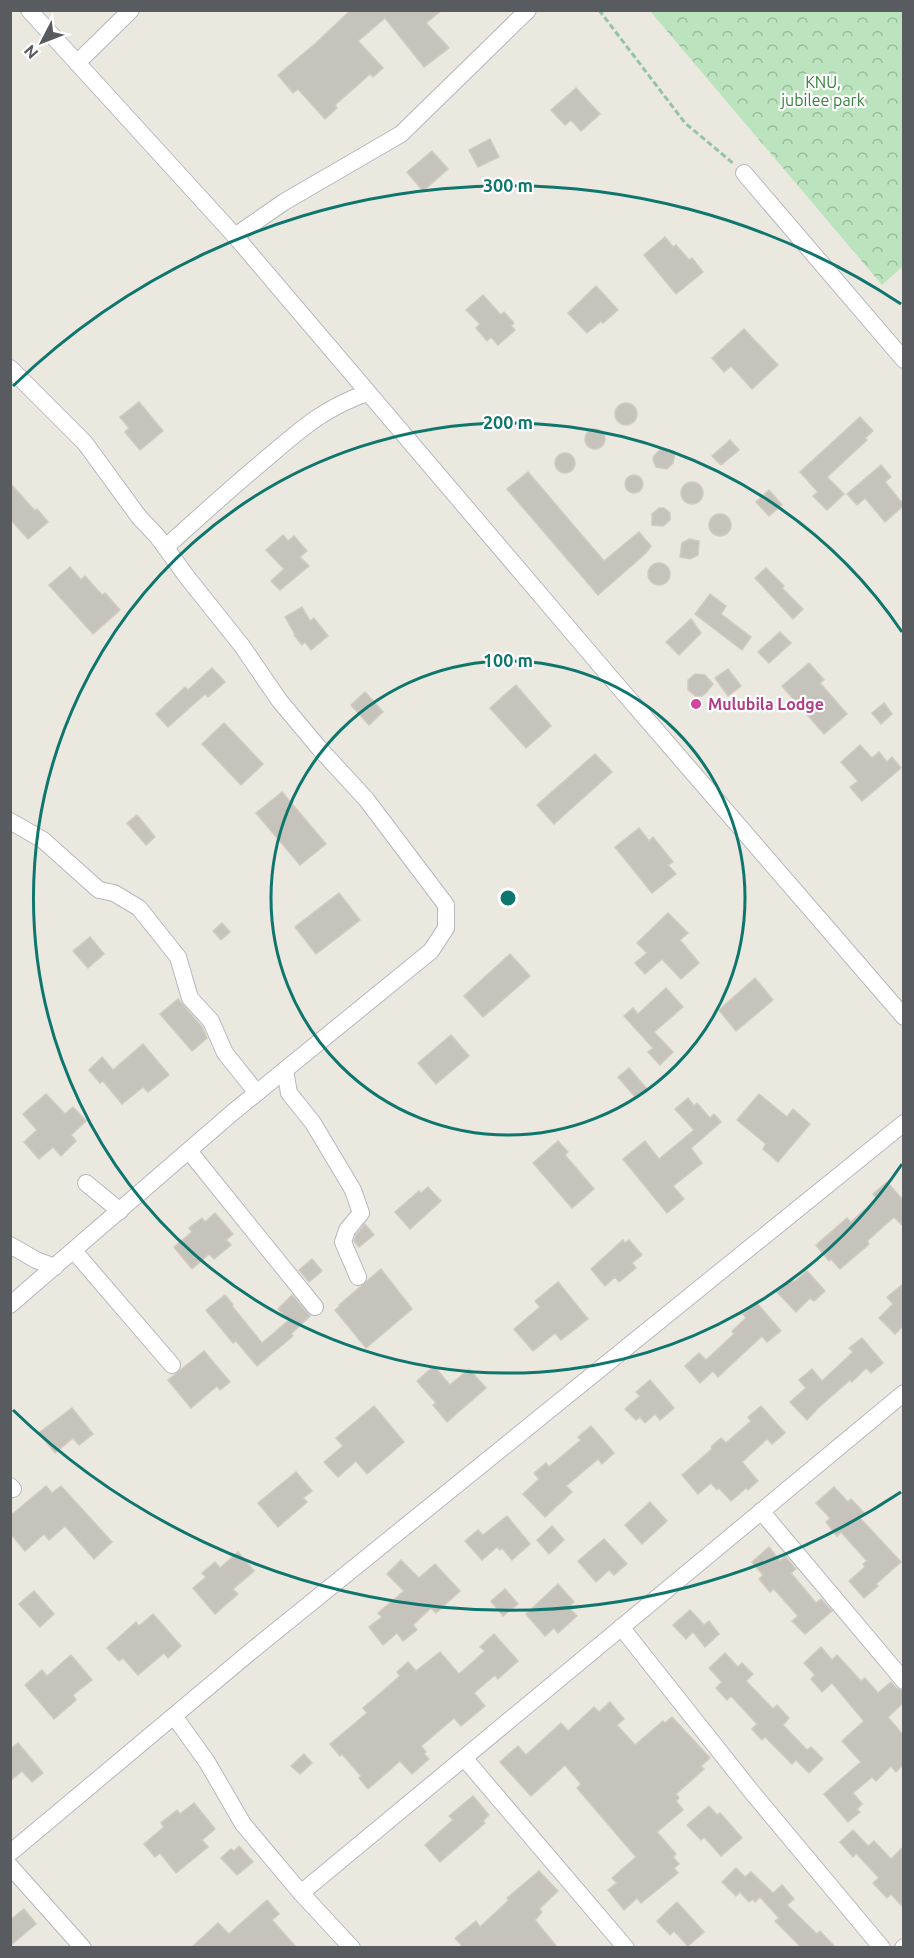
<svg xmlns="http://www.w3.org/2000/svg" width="914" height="1958" font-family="Ubuntu,sans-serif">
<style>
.forest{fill:url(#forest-crowns)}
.building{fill:#c6c3bc;stroke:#cfcbbe;stroke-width:1.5}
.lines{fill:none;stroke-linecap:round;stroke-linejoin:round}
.minor-casing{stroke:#b5b7bc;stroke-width:18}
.path{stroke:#94c4a4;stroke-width:3;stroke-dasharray:6 3;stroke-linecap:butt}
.minor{stroke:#fff;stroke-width:16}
.ring{fill:none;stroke:#0f766e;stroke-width:3}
.hotel-dot{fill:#d1479c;stroke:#fff;stroke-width:2}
.labels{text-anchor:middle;stroke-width:4.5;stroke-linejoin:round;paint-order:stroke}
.park-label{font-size:16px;fill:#35823c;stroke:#fff}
.hotel-label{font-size:16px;font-weight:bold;fill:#b23c85;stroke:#fff;text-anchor:start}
.centre{fill:#0f766e;stroke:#fff;stroke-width:3}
.ring-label{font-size:18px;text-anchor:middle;font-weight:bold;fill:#0f766e;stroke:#fff;stroke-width:4.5;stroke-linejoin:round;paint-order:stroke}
</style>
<defs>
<pattern id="forest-crowns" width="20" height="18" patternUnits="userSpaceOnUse" patternTransform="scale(1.5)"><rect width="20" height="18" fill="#bbe3bd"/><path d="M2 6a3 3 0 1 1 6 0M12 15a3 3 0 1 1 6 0" fill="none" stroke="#9bbb9d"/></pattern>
</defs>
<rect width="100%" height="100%" fill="#ebe9df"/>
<path class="forest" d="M650,11H903V266L882,285Z"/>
<g class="building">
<path d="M351,10H442L426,23L449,48L424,67L385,18L358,41L383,68L373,77L370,74L335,105L337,108L325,119L298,89L293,93L278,75L316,43Z"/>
<path d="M576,88L600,114L581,131L571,120L565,125L551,110Z"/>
<path d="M490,139L499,157L478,167L469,150Z"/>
<path d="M432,151L448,169L423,191L407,172Z"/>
<path d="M665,237L673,247L676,245L689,260L692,258L703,272L676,294L644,255Z"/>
<path d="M596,286L618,310L603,323L601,321L587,333L568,313Z"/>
<path d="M483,295L501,315L504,312L514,323L511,326L515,330L498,345L491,337L487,341L476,328L480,324L466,310Z"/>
<path d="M744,329L778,365L752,389L731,366L724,372L712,358Z"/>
<path d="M139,402L163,431L140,450L125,432L129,428L120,417Z"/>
<circle cx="626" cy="414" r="11"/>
<path d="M860,417L873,431L865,438L867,440L827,477L844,494L827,510L813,496L818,492L800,472Z"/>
<circle cx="595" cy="439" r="10"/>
<path d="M730,440L739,450L721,465L712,456Z"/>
<path d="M661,449H665L675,453L673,463L667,469L656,467L653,460L654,456Z"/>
<circle cx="565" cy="463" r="10"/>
<path d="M881,465L891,477L885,482L903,504V506L885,522L865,498L857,505L847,494Z"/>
<path d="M528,472L604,561L639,532L651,546L646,553L598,595L507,489Z"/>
<circle cx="634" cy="484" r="9"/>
<circle cx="692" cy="493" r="11"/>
<path d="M10,483L35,511L37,509L48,522L28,539L10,519Z"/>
<path d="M769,490L782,505L769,516L756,502Z"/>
<path d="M659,508H664L670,513V520L663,526L652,525V514Z"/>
<circle cx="720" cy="525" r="11"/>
<path d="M283,535L288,541L294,536L307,551L300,557L309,566L280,590L271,581L284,569L266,550Z"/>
<path d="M689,539L699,541L698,555L690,559L680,557L682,543Z"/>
<circle cx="659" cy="574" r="11"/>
<path d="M70,567L81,580L85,576L102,595L105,593L120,610L93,634L49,585Z"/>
<path d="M766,568L784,586L782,588L803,609L793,619L755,578Z"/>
<path d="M710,594L726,606L721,614L751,637L742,650L695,614Z"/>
<path d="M302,607L310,621L314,618L328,636L311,650L305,642L302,645L294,635L295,634L285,617Z"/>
<path d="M691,619L701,633L679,655L666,642Z"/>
<path d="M780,632L791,643L769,663L758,652Z"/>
<path d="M809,663L824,680L820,683L847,714L824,734L782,686Z"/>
<path d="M212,668L225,682L208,697L205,694L168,727L156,714L185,687L188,690Z"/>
<path d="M728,669L741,686L728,696L715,678Z"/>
<path d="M695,674L705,675L713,684L706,693L702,696H696L688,690V680Z"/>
<path d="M516,685L551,726L526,748L490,708Z"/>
<path d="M365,692L383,712L369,725L351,705Z"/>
<path d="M884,703L892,714L881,724L872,713Z"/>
<path d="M224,723L263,764L241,785L202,744Z"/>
<path d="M860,745L872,758L879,752L887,762L892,757L901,768L862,801L850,787L858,781L841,762Z"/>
<path d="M595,754L612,772L554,824L537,805Z"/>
<path d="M282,792L326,844L300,865L256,813Z"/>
<path d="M137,815L155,837L146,845L127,823Z"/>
<path d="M639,828L649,841L653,837L673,862L668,865L676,874L652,893L615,847Z"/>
<path d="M339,893L360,920L316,954L295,927Z"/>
<path d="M668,913L688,933L680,940L699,963L681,979L662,959L645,974L635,963L647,953L637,943Z"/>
<path d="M222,923L230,932L221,940L213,931Z"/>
<path d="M90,937L104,954L88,968L73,951Z"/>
<path d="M510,954L530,976L483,1017L464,996Z"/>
<path d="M755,978L773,1000L736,1031L719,1010Z"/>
<path d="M666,988L683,1007L654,1032L673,1052L660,1065L648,1052L653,1048L624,1016L633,1008L638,1014Z"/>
<path d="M178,999L202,1027L207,1038L192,1051L160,1014Z"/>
<path d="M451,1035L469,1056L436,1084L418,1063Z"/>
<path d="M143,1044L169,1075L148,1092L143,1087L122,1104L103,1081L100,1083L89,1070L102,1057L113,1070Z"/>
<path d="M629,1068L647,1089L636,1098L618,1077Z"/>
<path d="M46,1094L65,1114L73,1107L86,1121L71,1135L76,1141L61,1156L53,1147L39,1159L24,1142L37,1130L23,1114Z"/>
<path d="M759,1094L787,1117L793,1109L810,1124L778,1162L763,1149L766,1144L737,1120Z"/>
<path d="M688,1098L694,1106L697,1103L710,1118L714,1114L721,1122L691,1148L702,1163L673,1186L684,1199L667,1213L623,1159L645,1141L659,1159L694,1130L675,1109Z"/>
<path d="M558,1141L568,1152L565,1155L594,1189L572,1208L533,1163Z"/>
<path d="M887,1182L903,1200V1226L894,1217L867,1241L869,1244L840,1269L831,1259L829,1261L816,1245L847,1218L851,1222L877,1198L873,1194Z"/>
<path d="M428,1187L441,1201L410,1229L395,1212L419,1191L421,1193Z"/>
<path d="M215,1213L233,1234L226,1240L231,1245L214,1259L209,1254L192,1269L174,1247L192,1232L189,1228L202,1218L205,1222Z"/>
<path d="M365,1224L374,1235L359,1247L354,1241L356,1235Z"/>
<path d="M623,1240L625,1243L629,1240L642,1255L632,1263L636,1268L619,1282L615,1277L605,1286L591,1269Z"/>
<path d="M312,1259L322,1271L309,1282L299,1270Z"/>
<path d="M381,1269L412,1309L366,1348L335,1310L340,1306L339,1305Z"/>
<path d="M807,1271L825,1291L814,1301L810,1298L796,1312L777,1292L791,1279L794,1282Z"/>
<path d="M558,1282L588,1319L561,1340L555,1333L533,1351L514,1329L540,1307L535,1301Z"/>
<path d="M903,1284V1326L895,1334L879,1318L893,1304L887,1297Z"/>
<path d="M225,1295L233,1305L232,1306L262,1343L289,1320L278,1309L292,1295L310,1316L291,1334L293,1336L257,1366L236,1341L233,1343L206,1310Z"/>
<path d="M756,1302L781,1331L767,1342L762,1336L718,1377L713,1371L700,1383L685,1366L699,1353L706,1360L734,1334L732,1331L746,1318L743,1314Z"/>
<path d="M862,1338L883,1363L871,1373L866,1368L852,1382L850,1380L818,1408L807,1420L790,1402L806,1388L799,1380L812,1369L822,1381L853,1352L849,1348Z"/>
<path d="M204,1351L230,1382L220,1390L217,1386L191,1408L168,1380Z"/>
<path d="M434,1366L450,1385L469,1369L486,1388L447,1422L433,1405L436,1403L417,1381Z"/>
<path d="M650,1380L674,1408L660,1420L655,1414L645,1423L640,1417L636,1420L625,1409L640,1396L636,1392Z"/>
<path d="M374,1406L404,1442L367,1474L356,1461L338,1477L324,1462L343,1446L336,1438Z"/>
<path d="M761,1406L785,1433L772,1444L767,1439L742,1462L758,1481L748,1490L746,1488L731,1501L719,1488L717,1490L711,1483L698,1494L682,1475L712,1449L711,1447L721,1438L726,1443L751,1421L748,1417Z"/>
<path d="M72,1408L93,1434L79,1445L73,1438L55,1453L39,1433Z"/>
<path d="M591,1426L614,1453L602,1464L598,1459L566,1486L572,1492L545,1517L523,1494L539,1479L534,1473L546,1463L549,1467L581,1440L578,1437Z"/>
<path d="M296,1472L312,1491L303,1498L307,1502L278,1527L258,1503Z"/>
<path d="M46,1486L52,1493L61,1486L112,1542L94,1559L65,1526L49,1540L44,1534L25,1551L10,1533V1516Z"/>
<path d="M834,1487L848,1502L851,1499L864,1513L859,1517L901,1562L876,1584L878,1586L864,1598L849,1581L865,1567L863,1564L867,1561L841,1532L837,1536L826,1522L830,1518L816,1503Z"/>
<path d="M650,1502L667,1521L642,1544L625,1525Z"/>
<path d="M507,1516L530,1544L512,1560L502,1548L500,1550L497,1547L482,1560L465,1541L478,1530L483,1535Z"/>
<path d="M552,1526L564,1540L549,1554L537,1540Z"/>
<path d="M604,1539L627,1564L614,1575L609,1570L596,1582L578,1561Z"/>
<path d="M769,1547L780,1561L785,1556L796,1569L791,1573L816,1603L821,1599L832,1611L805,1634L792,1621L798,1616L774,1589L770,1592L759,1579L763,1575L752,1562Z"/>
<path d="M238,1552L254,1571L233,1589L238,1594L215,1614L193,1588L206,1577L202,1573L215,1562L220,1568Z"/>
<path d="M401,1560L419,1578L435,1564L460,1591L436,1613L431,1608L413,1625L417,1630L403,1641L397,1633L383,1645L369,1627L382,1617L378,1613L404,1591L387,1574Z"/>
<path d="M558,1584L574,1602L568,1607L577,1616L558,1633L554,1628L545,1636L526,1614Z"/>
<path d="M505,1589L518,1604L503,1616L491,1601Z"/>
<path d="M34,1591L54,1614L40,1627L19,1604Z"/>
<path d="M690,1610L704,1625L709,1621L719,1634L705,1647L693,1632L686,1639L673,1625Z"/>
<path d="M153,1614L181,1646L168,1658L164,1653L138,1675L123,1658L119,1661L107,1648L136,1622L139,1626Z"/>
<path d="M494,1634L518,1661L498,1679L495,1675L474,1693L485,1706L461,1726L454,1718L421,1746L426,1752L424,1754L429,1759L412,1774L400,1761L368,1789L359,1778L361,1776L342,1754L340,1756L330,1744L367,1713L363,1708L400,1676L397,1672L408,1662L416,1671L440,1652L459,1674L485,1651L480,1647Z"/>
<path d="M821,1647L832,1660L837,1655L861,1681L865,1678L878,1693L891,1682L896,1688L903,1691V1703L888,1717L903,1735V1765L896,1772L891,1766L876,1781L872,1777L853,1793L862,1804L857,1809L860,1812L848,1822L824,1794L861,1762L842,1741L864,1721L832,1683L822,1692L811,1679L815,1675L804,1663Z"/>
<path d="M725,1653L738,1667L742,1663L753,1674L746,1681L773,1709L777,1705L789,1718L783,1725L807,1750L811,1747L823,1759L809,1773L796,1760L792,1764L765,1737L762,1740L752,1729L757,1724L731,1696L727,1700L716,1688L722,1682L709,1668Z"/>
<path d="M71,1655L92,1680L73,1695L76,1700L54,1719L25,1685L42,1670L47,1676Z"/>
<path d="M610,1702L624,1719L617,1725L635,1745L663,1721L665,1723L672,1717L710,1758L701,1766L704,1769L676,1794L679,1798L676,1801L683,1810L657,1832L676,1854L673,1857L679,1864L674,1868L678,1873L641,1903L637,1898L624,1910L608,1890L617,1883L612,1878L636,1857L577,1788L581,1784L565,1765L531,1796L500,1762L518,1746L526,1755L561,1723L568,1731L594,1707L599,1712Z"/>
<path d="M18,1743L43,1773L32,1782L22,1771L10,1781V1749Z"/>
<path d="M304,1754L312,1763L300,1774L291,1766Z"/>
<path d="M473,1796L489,1815L483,1821L485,1823L440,1862L425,1845L453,1820L449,1816Z"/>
<path d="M194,1803L215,1829L202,1840L208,1847L176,1873L160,1853L155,1857L144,1844L164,1827L161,1823L177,1810L180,1814Z"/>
<path d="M709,1806L717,1815L720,1813L742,1838L721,1856L704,1837L701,1840L687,1825Z"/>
<path d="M853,1830L868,1846L874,1841L891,1859L903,1847V1907L891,1894L887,1898L873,1883L879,1878L856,1853L853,1857L840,1842Z"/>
<path d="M239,1846L253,1862L237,1875L221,1858L231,1849L234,1851Z"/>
<path d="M736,1868L745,1877L751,1872L773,1893L782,1885L794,1899L787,1905L817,1934L820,1931L835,1947H801L775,1921L779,1918L760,1897L755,1902L753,1899L749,1902L740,1892L736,1896L722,1882Z"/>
<path d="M539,1871L558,1891L539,1909L542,1912L535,1920L557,1947H463L455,1938L476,1921L480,1927L509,1900L507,1898Z"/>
<path d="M267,1900L279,1914L272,1920L296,1947H192L218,1923L229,1934Z"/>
<path d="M677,1902L704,1932L688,1946L674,1931L670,1935L657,1921Z"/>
<path d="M24,1909L36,1924L10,1946V1920Z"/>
</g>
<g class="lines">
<defs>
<g id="minor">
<path d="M29,10L235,236L611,678L904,1017"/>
<path d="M77,63L131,10"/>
<path d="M744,173L904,360"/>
<path d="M235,236L284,202L401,134L528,10"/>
<path d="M10,368L85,443L139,517L157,536L187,577L242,646L279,700L319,748L366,799L446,905V928L431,951L232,1113L10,1305"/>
<path d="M166,547C199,517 232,487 267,458C301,429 324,408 367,393"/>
<path d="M10,821L43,840L99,890L114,893L139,908L178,957L190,998L211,1021L225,1053L257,1093"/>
<path d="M285,1070L289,1093L313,1123L353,1190L361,1213L347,1230L343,1242L358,1277"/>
<path d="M189,1151L315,1307"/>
<path d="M86,1183L120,1211"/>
<path d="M10,1245L36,1260L55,1267"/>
<path d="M74,1251L172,1365"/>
<path d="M10,1486L13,1489"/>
<path d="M761,1511L904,1681"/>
<path d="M621,1627L751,1791L882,1948"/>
<path d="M174,1716L207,1762L243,1824L301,1893L352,1948"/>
<path d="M465,1759L626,1948"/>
<path d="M10,1853L255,1648L904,1123"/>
<path d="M10,1866L83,1948"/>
<path d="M301,1893L904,1393"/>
<path d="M903,1948L904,1947"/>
</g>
</defs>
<use href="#minor" class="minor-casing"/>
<path class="path" d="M599,10L685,123L734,164"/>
<use href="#minor" class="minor"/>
</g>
<g class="ring">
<circle cx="508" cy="898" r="237"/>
<path d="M902 1164A475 475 0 1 1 902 632"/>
<path d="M901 1492A712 712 0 0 1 13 1410M13 386A712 712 0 0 1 901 304"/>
</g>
<circle class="hotel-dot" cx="696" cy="704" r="6"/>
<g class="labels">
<g class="park-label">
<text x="823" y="88">KNU,<tspan x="823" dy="18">jubilee park</tspan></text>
</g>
<g class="hotel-label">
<text x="708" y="710">Mulubila Lodge</text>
</g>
</g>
<circle cx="508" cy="898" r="9" class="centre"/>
<g class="ring-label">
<text x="508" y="192">300 m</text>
<text x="508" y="429">200 m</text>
<text x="508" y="667">100 m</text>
</g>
<rect width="914" height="1958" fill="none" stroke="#585b60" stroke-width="24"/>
<g transform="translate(42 42) rotate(228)" stroke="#ffffff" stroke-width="4.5" paint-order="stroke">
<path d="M0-4.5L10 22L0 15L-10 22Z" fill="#585b60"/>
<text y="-9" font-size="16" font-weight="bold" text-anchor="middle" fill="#585b60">N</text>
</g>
</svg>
